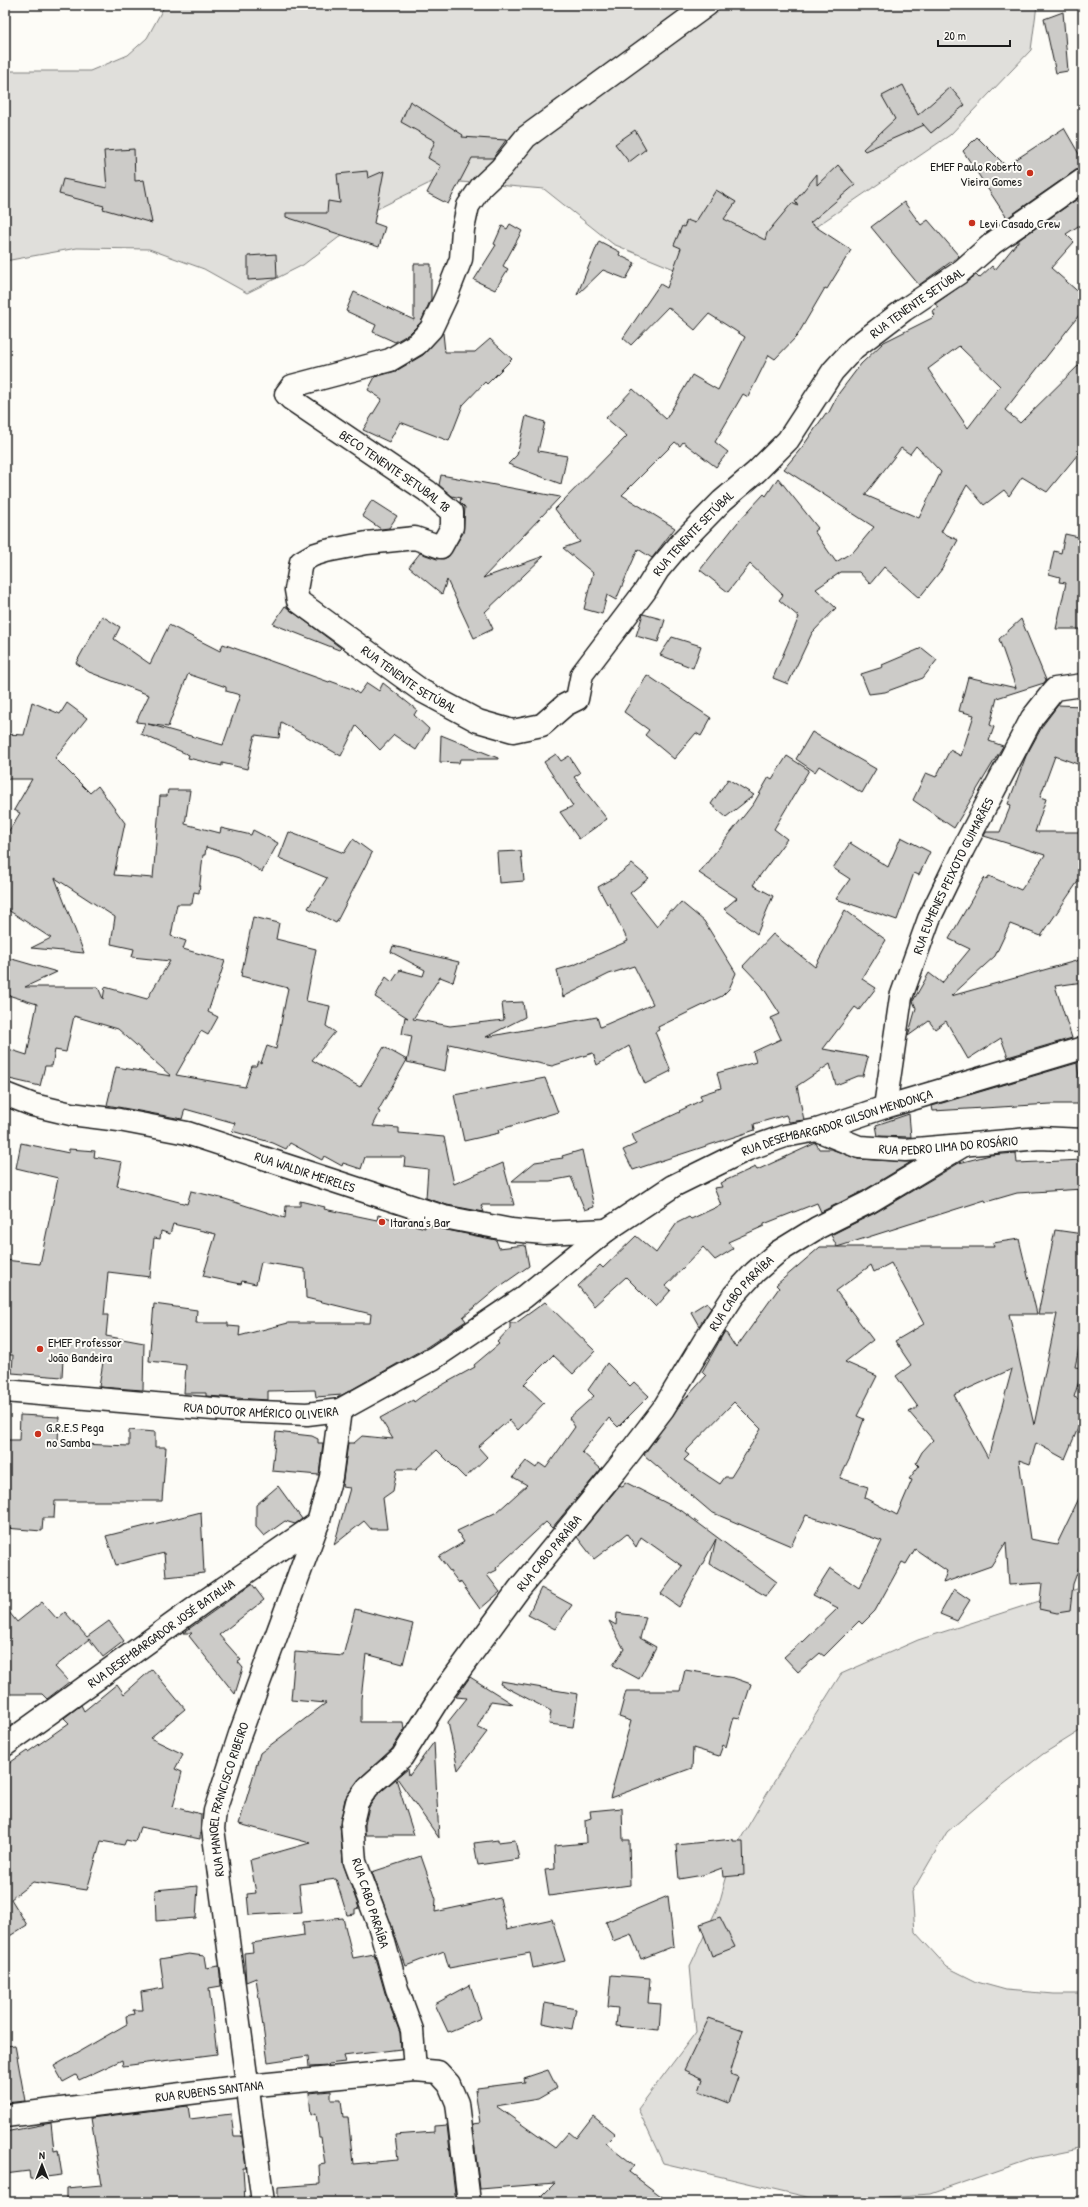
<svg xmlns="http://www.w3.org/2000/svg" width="1088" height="2207" font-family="'Patrick Hand',sans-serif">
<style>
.green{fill:#e0dfdb;stroke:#7e7e7c}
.building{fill:#cccbc8;stroke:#1c1c1c;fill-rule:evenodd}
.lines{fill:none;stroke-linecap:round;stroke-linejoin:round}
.minor-casing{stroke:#1c1c1c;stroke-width:25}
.minor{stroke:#fdfcf7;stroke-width:22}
.poi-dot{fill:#c8321e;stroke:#fdfcf7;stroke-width:1.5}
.labels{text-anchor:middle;stroke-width:4;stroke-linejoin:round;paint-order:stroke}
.poi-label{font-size:13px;fill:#1c1c1c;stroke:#fdfcf7;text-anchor:start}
.street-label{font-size:13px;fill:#1c1c1c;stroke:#fdfcf7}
</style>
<rect width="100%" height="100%" fill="#fdfcf7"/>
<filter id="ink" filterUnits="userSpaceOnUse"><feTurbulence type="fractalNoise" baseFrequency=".025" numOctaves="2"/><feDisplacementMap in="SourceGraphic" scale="8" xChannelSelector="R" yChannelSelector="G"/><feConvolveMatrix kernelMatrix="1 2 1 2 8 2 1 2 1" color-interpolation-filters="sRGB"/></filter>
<g filter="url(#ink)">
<g class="green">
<path d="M165,5H1037L1031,50L950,135L792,243L701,280L613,244L544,189L436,180L373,211L303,265L247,293L204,269L149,249L77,248L5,261V71H90L128,55L147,38Z"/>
<path d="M1083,1587V1729L1043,1754L995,1791L947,1832L912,1892L915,1932L947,1967L977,1982L1006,1990L1053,1994H1083V2148L1034,2158L931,2194L824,2201L663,2163L638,2109L696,2032L690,1966L719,1904L734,1850L781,1770L841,1674L918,1640Z"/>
</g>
<g class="building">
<path d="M1063,12L1068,71L1056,73L1044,19Z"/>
<path d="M903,85L918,115L950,87L965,105L931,133L922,123L924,125L865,151L863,149L895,119L882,96Z"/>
<path d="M410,101L463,135L462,137L506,140L493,158H472L448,204L427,193L441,166L428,158L435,141L401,122Z"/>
<path d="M1064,128L1083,161V168L1076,170L1007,218L963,151L977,137L1006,166Z"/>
<path d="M635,130L646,149L629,162L615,144Z"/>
<path d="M134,149L135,181L144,180L152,223L103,209L104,206L59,194L63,179L107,188L104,151Z"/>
<path d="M838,165L855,185L810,223L851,250L827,289L825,288L797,336L775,359L769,355L748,397L743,394L715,442L728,452L716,467L683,442L680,446L675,442L622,495L675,528L652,558L638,549L616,600L607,595L602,614L584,609L593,573L563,548L580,542L555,509L627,436L606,418L633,389L666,419L692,375L718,390L745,337L709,314L695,330L668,307L631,345L623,338L660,284L667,288L681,248L674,245L682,226L684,227L687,220L695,223L716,190L736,202L724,219L765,240L767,233L792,203L798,206L795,201L817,174V185Z"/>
<path d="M367,171L368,178L384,171L374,223L385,227L379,247L286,217V213H327L328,201L340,203L337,174Z"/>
<path d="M1083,195V223L1066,234L1074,242L1051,268L1083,296V310L1005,410L1020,423L1083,361V448L1047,492L1022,477L1009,496L1004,490L984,505L967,485L941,532L958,540L942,569L919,598L884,567L870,584L859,572H841L816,589L836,608L812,633L788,684L773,678L799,617L779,600L783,595L750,564L728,592L700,570L738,522L764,494L766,496L778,478L818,528L814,531L836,562L854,551L874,527L784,469L803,446L826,413L828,414L839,393L861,364L884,342L932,318L935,315L932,311L939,307L935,304L976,275L979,278L992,266L995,270L1020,239ZM959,346L1000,386L968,428L928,369ZM916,446L941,472L919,518L865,495L901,448L910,454Z"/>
<path d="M904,202L921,225L928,220L959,256L919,285L871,227Z"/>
<path d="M510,224L522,231L503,266L508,269L495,290L474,280L496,245L494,244L502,226L507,229Z"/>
<path d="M599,241L620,252L619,255L635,263L626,279L603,270L577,295Z"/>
<path d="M276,254L277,278L248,280V256Z"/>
<path d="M414,264H431V299L421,322L409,334L395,342L373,332L376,325L346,311L354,292L414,320Z"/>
<path d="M443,333L445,352H475L490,339L512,359L487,384L485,382L463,405L449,441L400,422L389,442L363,430L382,399L368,390L375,377L396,371L423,355Z"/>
<path d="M526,416L545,422L538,451L567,456L561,484L508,464L517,455Z"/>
<path d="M441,475L560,497L483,578L544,556L485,612L493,629L474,638L447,580L442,594L409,567L420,553L437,559L448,557L463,533L465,507L460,502L461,498L452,496L439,485Z"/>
<path d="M372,500L397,516L389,528L381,529L362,516Z"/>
<path d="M1065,534L1083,538V629H1056L1066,583L1059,582L1060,577L1049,574L1054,551L1061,553Z"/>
<path d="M285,606L341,648L339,650L273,624Z"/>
<path d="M643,614L665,620L658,642L636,636Z"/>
<path d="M102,616L120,627L114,639L150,664L169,625L220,651L223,644L329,682L330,681L352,689L359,694L367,683L379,691L383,683L417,710L414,715L429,729L416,750L394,735L380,750L356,726L341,756L281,722L279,738L255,735L247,769L222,763V766L188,758L189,755L141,734L145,723L136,722L149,695L89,672L76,663ZM188,674L226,687V691L240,695L223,745L148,724L168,727Z"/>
<path d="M1021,619L1046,680L1044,683L997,698L990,725L994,727L989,741L1003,746L954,828L913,800L926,773L936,777L950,750L961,756L974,715L959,711L968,677L1016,688L999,639Z"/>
<path d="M672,637L701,646L693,668L660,655Z"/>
<path d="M922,648L937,660L923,678L885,692L869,694L861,674L883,667L882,665Z"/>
<path d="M647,675L711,718L701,736L696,733L674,759L645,735L649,730L624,712Z"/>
<path d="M32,702L60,714L67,703L87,718L55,758L90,793L98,786L125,823L114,875L153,878L160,796H167L168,790H190L185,824L220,833L221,828L251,835L253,830L278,843L262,872L238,857L206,847L205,855H203L199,893L194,892L192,904H177L171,936L186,941L183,949L225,961L208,1012L218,1017L208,1035L201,1031L176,1075L245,1087L252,1066H256L258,1061L261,1063L267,1046L276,1049L288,988L241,976L253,917L279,923L276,939L316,949L306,1001L330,1006L326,1026L335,1032L312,1060L360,1087L384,1047L407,1060L378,1111L380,1112L373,1126L399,1128V1133L444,1137L454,1184L503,1163L514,1205H481L484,1212L447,1205L426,1198L428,1169L404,1166L405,1157H365L361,1169L343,1163L342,1166L324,1156L322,1160L290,1143L286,1149L273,1143L232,1131L235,1123L185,1109L182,1119L107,1105L116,1067L171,1076L118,1029L74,1016L66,1052L55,1050L52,1066H45L40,1086L5,1078V1048L27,1055L37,1004L8,995L5,996V957L57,972L25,987H98L103,999L105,987L147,999L170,961L132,957L134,949L111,944L115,917L55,878L84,953L31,948L51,938L5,908V837L20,813L14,810L32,779H5V734L24,735Z"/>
<path d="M1058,705L1083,706V766L1055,756L1040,797L1046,799L1035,832H1083V874L1041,936L1010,924L995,956L951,996L1083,959V982L1055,986L1072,1038L1008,1057L1001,1038L968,1059L946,1021L935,1029L929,1021L908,1036L916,1008L913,1001L929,973L942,983L970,949L949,939L984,878L986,880L989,876L1021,890L1045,855L984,836L986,832H1000L1011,805L1008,804L1026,756L1043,725Z"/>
<path d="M812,732L876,769L862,793L819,766L815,772L796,759Z"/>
<path d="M441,735L498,758V759H460L459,763L440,762Z"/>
<path d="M556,754L561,761L569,756L580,773L574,777L607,819L579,839L560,812L573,806L544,762Z"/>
<path d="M787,756L809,770L774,829L787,839L753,885L773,896L757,934L724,909L737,898L699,873L754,803L769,777L772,779Z"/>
<path d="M728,779L754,795L726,817L711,804Z"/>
<path d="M289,832L344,853L353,839L372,853L336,923L308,908L327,878L279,858Z"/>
<path d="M901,837L930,852L919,875L914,873L897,920L836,899L850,879L833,868L850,843L888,867Z"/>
<path d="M521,851L524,881L499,883L497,852Z"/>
<path d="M632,864L649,878L630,893L657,927L670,910L673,911L681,902L704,921L736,973L729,989L722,996L658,1027L659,1030L655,1032L671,1071L645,1084L629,1046L597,1065L593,1053L552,1066L449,1044L445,1071L407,1062L412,1036L402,1034L405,1017L408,1018L375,997L386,977L392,982L400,970L423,976L425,970L391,952L393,946L459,962L453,982L440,977L413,1019L450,1026L504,1020L502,1003L523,1002L525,1017L486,1037L597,1017L600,1027L653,1004L634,966L609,974L563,997L557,970L574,965L628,941L609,903L607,904L598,887L614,878Z"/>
<path d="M845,910L886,940L862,979L876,988L859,1010L855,1007L823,1049L868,1057L863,1076H858L836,1085L830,1064L797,1086L804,1120L789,1122L786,1115L754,1124L755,1130L633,1170L623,1150L636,1144L632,1134L680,1112L679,1111L702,1100L700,1095L721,1088L717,1073L756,1062L753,1052L781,1039L771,1018L780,1014L762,986L743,966L773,934L815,967Z"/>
<path d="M1077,1063L1083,1104H1051L933,1111L932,1106Z"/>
<path d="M545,1078L558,1112L498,1130L499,1133L464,1141L454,1095Z"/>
<path d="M909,1114L911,1137L878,1136L876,1125Z"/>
<path d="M21,1143L69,1153V1149L95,1151L94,1157L122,1162L117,1186L187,1204L191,1191L225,1199L285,1218L286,1206H300V1201L325,1207L324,1209L377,1220L378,1215L425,1228V1224L442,1229L496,1240L499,1248L525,1245L529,1266L499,1287L463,1317L466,1321L427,1347L342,1395L316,1397L315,1390L268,1391V1400L206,1396V1393H184L186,1365L149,1361L154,1304L197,1310L196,1323H228V1326L240,1327L239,1336L288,1323H370L371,1314L306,1298L305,1269L261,1262L256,1284L242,1281L241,1284L203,1276L216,1234L173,1224L170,1234L161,1231L160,1239L154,1238L150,1277L108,1272L104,1315H108L106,1336L144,1343L143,1390L99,1387L103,1362L63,1359L62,1377L12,1373L13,1355H5V1260L40,1264L58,1178L16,1168Z"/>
<path d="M816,1143L819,1149H831L858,1159L911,1162L863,1191L821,1212L817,1203L764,1224V1226L728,1242L733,1249L715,1260L703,1247L666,1286L671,1290L656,1307L626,1277L594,1306L578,1286L600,1265L603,1268L636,1236L656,1253L677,1223L689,1217L691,1219L721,1205L714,1188L722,1187L720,1183L755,1167L757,1170Z"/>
<path d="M582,1150L594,1207L585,1210L571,1177L550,1181H512L535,1162L563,1158L562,1156Z"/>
<path d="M1016,1153L1017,1163L1083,1160V1189L1017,1193L986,1202L985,1200L837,1247L831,1235L875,1213L959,1163L990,1155Z"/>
<path d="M1055,1230L1083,1234V1330L1075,1367L1083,1368L1074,1397L1083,1401V1431L1078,1428L1065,1459L1036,1443L1030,1464L1019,1460L1030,1539L1057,1544L1083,1490V1557L1073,1584L1070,1611L1057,1613L1039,1609L1042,1583L1009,1585L1006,1542L991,1566L943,1583L947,1571L915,1549L906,1564L902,1562L875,1611L862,1624L859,1621L824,1656L820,1653L798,1672L784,1657L802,1641L803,1642L838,1608L813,1595L830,1568L859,1588L882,1541L806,1515L791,1546L711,1512L644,1455L645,1453L679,1406L706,1376L702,1372L725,1331L736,1348L779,1288L776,1285L820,1247H994L993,1243L1019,1239L1037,1314H1009L1034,1425L1057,1314H1038ZM891,1263L924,1324L895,1341L911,1365L896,1376L918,1407L909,1412L933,1440L922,1452L916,1463L919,1466L909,1479L912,1480L897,1515L865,1498L868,1487L840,1478L850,1458L864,1419L857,1416L877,1376L845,1362L873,1340L836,1291L871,1265L874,1272ZM1012,1369L988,1458L954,1395ZM734,1402L761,1429L731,1477H725L720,1484L684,1460L689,1455L685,1452Z"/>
<path d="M545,1302L595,1351L573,1374L553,1355L524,1384L544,1403L518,1430L509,1420L478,1447L487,1457L465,1478L437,1450L416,1469H397L393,1491L383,1498L387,1529H371L364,1521L334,1545L350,1488L342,1487L348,1443H354L362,1436L393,1439L380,1418L413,1400L414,1402L422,1396L475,1367L474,1365L499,1344L497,1342L510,1328V1323H516Z"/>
<path d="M707,1302L711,1308L699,1326L691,1312Z"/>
<path d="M607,1363L630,1386L634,1382L649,1396L618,1427L609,1418L582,1452L601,1469L552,1528L546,1522L496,1568L497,1570L487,1575L500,1592L480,1609L460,1581L459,1583L439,1557L464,1542L457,1531L497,1512L527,1485L513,1477L526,1461L536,1468L539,1463L546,1468L575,1427L569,1418L594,1396L588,1390Z"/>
<path d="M20,1415L59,1417L58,1443L129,1446V1430L155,1432V1447H166L162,1501H55L54,1518H43L42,1531L5,1528V1440H19Z"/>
<path d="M276,1432L312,1436L318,1439V1443H323L319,1475L272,1471Z"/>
<path d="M625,1482L682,1511L777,1582L766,1596L710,1564L716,1539L679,1607L661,1594L682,1566L641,1537L636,1547L627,1534L594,1559L577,1537L620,1485L623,1487Z"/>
<path d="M278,1486L302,1519L295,1524L285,1521L264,1536L256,1527V1505Z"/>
<path d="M201,1512L204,1573L166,1577L164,1553L116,1565L106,1536Z"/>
<path d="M252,1584L264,1600L219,1635L241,1660L238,1662L243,1668L235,1694L189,1636L192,1633H183Z"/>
<path d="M541,1588L572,1605L555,1629L528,1615Z"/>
<path d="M954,1589L970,1600L957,1621L940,1614Z"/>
<path d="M42,1602L57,1619L65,1612L87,1637L109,1621L124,1641L103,1657L89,1639L55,1667L69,1682L47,1699L42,1694H5V1607L17,1622Z"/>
<path d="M355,1609L413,1624L403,1664L366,1654L361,1699V1722H403L404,1730L392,1749L360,1778L345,1799L340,1824L343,1863L359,1908L355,1909V1914L347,1915L336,1879L299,1884L302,1912L249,1915L247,1894L256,1893L250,1860L310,1843L239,1824L260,1753L326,1703L291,1700L295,1652L343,1656Z"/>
<path d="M617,1613L646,1617L640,1638L656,1647L639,1679L613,1665L624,1649L609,1621L616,1625Z"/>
<path d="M152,1669L185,1709L150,1738L183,1754L175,1769L182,1772L173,1807L201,1814L200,1839L140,1827L135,1842L126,1840L124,1845L101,1841L87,1890L33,1882L11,1899L27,1925L5,1939V1766L27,1751L28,1752L69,1723L64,1718L81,1705L84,1711L117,1684L124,1694Z"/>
<path d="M685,1670L734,1678L751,1684L740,1718L734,1717L726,1747L723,1745L719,1756L693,1748L692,1768L610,1798L631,1721L619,1717L626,1691H680Z"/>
<path d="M470,1677L513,1704L491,1701L477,1727L487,1732L458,1770L448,1722L467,1698L456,1697Z"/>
<path d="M501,1681L578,1694L573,1727L549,1724L551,1711L500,1684Z"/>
<path d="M434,1742L439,1838L397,1778L408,1769L409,1776Z"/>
<path d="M396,1779L414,1835H365V1824L369,1807L377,1795Z"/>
<path d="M622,1808L623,1840H629L630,1885L549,1896L545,1870L555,1869L554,1846L586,1843L585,1820L591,1818L590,1811Z"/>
<path d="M733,1839V1841H743L744,1875L723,1877L722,1868L703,1875L679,1879L676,1845Z"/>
<path d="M498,1840V1842L515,1840L519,1859L478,1865L474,1843Z"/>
<path d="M421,1856L436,1899L435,1912L500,1898L507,1929L552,1919L565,1961L533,1968L530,1953L449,1968L444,1951L406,1966L372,1872Z"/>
<path d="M198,1886L196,1918L156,1921L155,1890Z"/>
<path d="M668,1896L674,1946L641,1959L631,1934L613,1941L606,1922Z"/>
<path d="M720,1917L735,1947L712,1956L700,1924Z"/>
<path d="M343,1918L353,1958L374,1954L385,1993L400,2033L401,2049L343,2056L345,2062L328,2064L329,2066L309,2067L308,2056L268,2062L256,1978L246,1982L244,1953L253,1952L252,1943L304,1935L303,1922Z"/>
<path d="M189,1954L204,1956L206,1968L219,1966L221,1986L209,1988L217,2054L123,2066L122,2060L79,2080L76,2075L63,2082L54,2066L127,2024L126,2016L134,2014L133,2010H143L141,1992L164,1988L160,1959Z"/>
<path d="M611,1975L650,1978L648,2003L661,2004L659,2030L616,2026L618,2008L608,2007Z"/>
<path d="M470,1985L481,2018L448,2032L435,2004Z"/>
<path d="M545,2003L576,2009L572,2029L542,2023Z"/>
<path d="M709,2018L743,2030L730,2074L738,2077L729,2103L699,2091L703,2079L684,2070Z"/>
<path d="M15,2045L25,2101L5,2103V2046Z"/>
<path d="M548,2070L557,2088L538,2099L496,2106L555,2148L569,2132L576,2138L593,2116L615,2134L606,2143L634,2165L629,2172L669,2202H536L555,2183L480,2189L472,2124L480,2123L475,2090L477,2092V2088L525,2082L524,2078Z"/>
<path d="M331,2091V2100H341L343,2117H348L353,2164L398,2160L395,2135L434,2132V2126L447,2125L456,2202H431V2200L409,2202H278V2187L320,2184L319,2165L325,2164L321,2137H319L316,2113L311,2115L309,2093Z"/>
<path d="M188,2106L190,2119L231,2114L234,2136H242L246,2168H243L245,2202H66V2188L102,2185L91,2118Z"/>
<path d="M51,2123L54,2151L58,2150L62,2175L30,2179L29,2171L5,2174V2132Z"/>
</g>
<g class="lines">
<defs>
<g id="minor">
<path id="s1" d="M707,5L526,137L501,168L481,187L468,206L463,229L461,259L446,297L431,329L417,344L390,360L292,386L286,394L291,399L427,491L452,512V527L441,547L415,538L367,543L326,551L313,555L301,562L296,590L298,601L422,691L478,721L513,731L542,725L565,705L577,699L582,674L645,591L658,570L680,544L722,501L756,472L788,440L833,371L854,348L904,310L959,273L993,243L1083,180"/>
<path id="s2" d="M5,1094L33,1105L71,1114L119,1120L187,1133L444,1217L511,1230L544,1233L607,1230"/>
<path id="s3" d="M885,1107L901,997L929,919L963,849L1032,718L1055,689L1083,685"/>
<path id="s4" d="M817,1130L859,1147L905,1150L1040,1138L1083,1140"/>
<path id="s5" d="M5,1391L236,1411L307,1414L340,1410L434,1358L523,1298L607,1230L673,1186L748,1149L785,1136L817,1130L885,1107L1083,1048"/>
<path id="s6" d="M5,1745L202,1603L318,1523"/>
<path id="s7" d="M415,2070L412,2030L397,1989L380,1928L355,1862L352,1823L357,1802L368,1787L402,1757L439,1698L519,1589L617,1469L663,1409L708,1335L734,1295L755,1272L778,1252L817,1228L869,1202L964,1145"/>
<path id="s8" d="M5,2116L246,2086L415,2070L438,2072L449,2084L457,2103L469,2202"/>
<path id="s9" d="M263,2202L213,1829L215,1811L240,1734L318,1523L331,1477L340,1410"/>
</g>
</defs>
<use href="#minor" class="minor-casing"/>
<use href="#minor" class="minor"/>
</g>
</g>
<g class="poi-dot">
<circle cx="1030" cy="173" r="4"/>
<circle cx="972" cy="223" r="4"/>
<circle cx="382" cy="1222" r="4"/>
<circle cx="40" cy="1349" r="4"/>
<circle cx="38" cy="1434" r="4"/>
</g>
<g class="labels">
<g class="poi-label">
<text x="1022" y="171" text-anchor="end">EMEF Paulo Roberto<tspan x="1022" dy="15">Vieira Gomes</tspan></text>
<text x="980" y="228">Levi Casado Crew</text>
<text x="390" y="1227">Itarana's Bar</text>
<text x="48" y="1347">EMEF Professor<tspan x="48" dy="15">João Bandeira</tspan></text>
<text x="46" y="1432">G.R.E.S Pega<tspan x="46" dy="15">no Samba</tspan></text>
</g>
<g class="street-label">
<text dy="5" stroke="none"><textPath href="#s1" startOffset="1890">RUA TENENTE SETÚBAL</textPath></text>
<text dy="5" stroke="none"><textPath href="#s1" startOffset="741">BECO TENENTE SETUBAL 18</textPath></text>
<text dy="5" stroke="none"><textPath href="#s1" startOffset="1566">RUA TENENTE SETÚBAL</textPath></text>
<text dy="5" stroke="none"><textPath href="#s1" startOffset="1170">RUA TENENTE SETÚBAL</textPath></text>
<text dy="5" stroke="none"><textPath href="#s3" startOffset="243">RUA EUMENES PEIXOTO GUIMARÃES</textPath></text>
<text dy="5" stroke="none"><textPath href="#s5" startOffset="915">RUA DESEMBARGADOR GILSON MENDONÇA</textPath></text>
<text dy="5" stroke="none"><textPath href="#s4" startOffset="135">RUA PEDRO LIMA DO ROSÁRIO</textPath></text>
<text dy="5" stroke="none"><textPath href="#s2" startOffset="311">RUA WALDIR MEIRELES</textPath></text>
<text dy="5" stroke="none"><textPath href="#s7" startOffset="918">RUA CABO PARAÍBA</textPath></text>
<text dy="5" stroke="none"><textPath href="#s5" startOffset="257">RUA DOUTOR AMÉRICO OLIVEIRA</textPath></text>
<text dy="5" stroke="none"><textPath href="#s7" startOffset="594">RUA CABO PARAÍBA</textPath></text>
<text dy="5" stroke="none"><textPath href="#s6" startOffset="192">RUA DESEMBARGADOR JOSÉ BATALHA</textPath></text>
<text dy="5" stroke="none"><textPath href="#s9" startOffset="408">RUA MANOEL FRANCISCO RIBEIRO</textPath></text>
<text transform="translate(371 1903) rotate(72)" y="5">RUA CABO PARAÍBA</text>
<text dy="5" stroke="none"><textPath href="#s8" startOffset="206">RUA RUBENS SANTANA</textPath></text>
</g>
</g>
<rect width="1088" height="2207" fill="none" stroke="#fdfcf7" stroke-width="20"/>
<rect x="10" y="10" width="1068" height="2187" fill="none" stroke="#1c1c1c" stroke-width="1.5" filter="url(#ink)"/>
<g transform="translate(42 2165)" stroke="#fdfcf7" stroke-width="3" paint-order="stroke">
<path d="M0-3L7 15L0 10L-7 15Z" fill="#1c1c1c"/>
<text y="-6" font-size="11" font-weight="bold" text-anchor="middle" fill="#1c1c1c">N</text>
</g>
<path d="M938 40v6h72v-6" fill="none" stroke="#1c1c1c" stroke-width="2"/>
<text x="944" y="40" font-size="12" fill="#1c1c1c" stroke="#fdfcf7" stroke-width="3" paint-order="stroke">20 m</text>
</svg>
